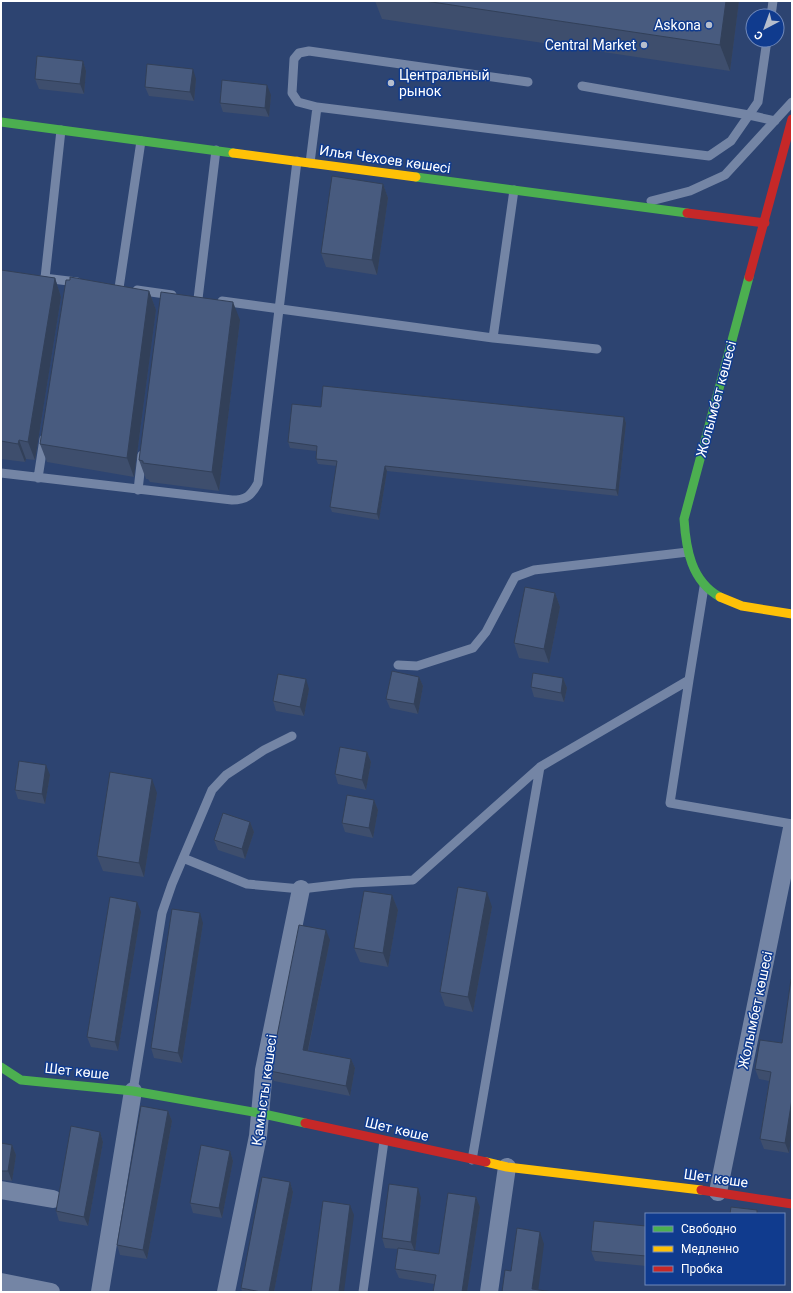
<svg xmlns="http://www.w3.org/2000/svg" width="793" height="1293" viewBox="0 0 793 1293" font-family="Roboto,sans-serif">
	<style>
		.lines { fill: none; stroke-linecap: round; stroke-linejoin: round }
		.lane { stroke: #7485a5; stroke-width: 9 }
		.street { stroke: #7485a5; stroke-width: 18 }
		.fast { stroke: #4caf50; stroke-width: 9 }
		.slow { stroke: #ffc107; stroke-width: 9 }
		.jam { stroke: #c62828; stroke-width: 9 }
		.wall { fill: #3e4e6d }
		.shaded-wall { fill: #324059 }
		.building { fill: #485b7f; stroke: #324059 }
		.poi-dot { fill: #b6becd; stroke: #103b8e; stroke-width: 1.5 }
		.labels { text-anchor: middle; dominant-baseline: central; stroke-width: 3; stroke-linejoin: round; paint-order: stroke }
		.poi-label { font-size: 14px; fill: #fff; stroke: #103b8e; text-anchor: end }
		.street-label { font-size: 14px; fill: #fff; stroke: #103b8e }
	</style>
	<rect width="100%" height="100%" fill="#2d4471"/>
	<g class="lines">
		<path class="lane" d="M771 16 773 1
			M528 82 309 51 299 53 294 59 292 93 298 102 317 107 709 156 731 141 758 102 767 40
			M582 86 749 115 775 121
			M310 163 317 107
			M651 201 690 191 725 175 792 102
			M44 278 77 282
			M45 278 61 130
			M119 288 141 141
			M137 290 172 295
			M198 299 216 150
			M222 301 493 338 597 349
			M493 338 514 190
			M1 473 232 500C246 500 251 496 258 483L297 161
			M38 478 44 439
			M138 490 142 455
			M398 665 417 666 473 648 486 632 515 577 534 570 688 552
			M689 680 670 803 792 824
			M183 858 247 884 301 889 353 883 413 880 540 767 689 680 704 587
			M133 1091 162 913 172 884 212 790 226 775 264 750 292 736
			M472 1160 540 767
			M363 1292 384 1141"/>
		<path class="street" d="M1 1190 53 1199
			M718 1192 792 828
			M1 1282 51 1292
			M100 1292 133 1091
			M226 1292 258 1136 264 1070 301 889
			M489 1292 507 1167"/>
		<path class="fast" d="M1 122 233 153
			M416 177 687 213
			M720 597C691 581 686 549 684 519L749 277
			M1 1067 21 1080 133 1091 259 1113 305 1123"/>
		<path class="slow" d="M233 153 416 177
			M720 597 742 606 792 614
			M486 1162 507 1167 701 1190"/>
		<path class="jam" d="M687 213 765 223
			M749 277 792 119
			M305 1123 486 1162
			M701 1190 792 1204"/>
	</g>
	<path class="wall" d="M375 1H739L730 71 382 19Z
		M83 61 86 71 84 94 39 89 35 79Z
		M196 79 194 101 149 96 145 87Z
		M271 95 269 117 223 112 220 103Z
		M383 184 388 198 377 275 326 267 321 253Z
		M1 270 55 278 61 297 35 460 26 459 25 462 1 459Z
		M149 291 156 310 134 477 47 462 40 444Z
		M240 320 219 491 150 482 148 479H146L139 460Z
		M321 407 624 417 626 423 618 496 387 471 379 520 332 512 330 507 337 466 318 464 316 459V451L290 448 288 442Z
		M555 593 560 607 549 663 519 658 514 643Z
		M419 677 423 686 418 714 390 708 386 699Z
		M563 678 567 688 564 702 534 697 531 687Z
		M309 689 304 716 276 711 273 701Z
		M367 752 371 762 366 790 338 784 335 774Z
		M50 775 45 804 18 799 15 790Z
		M157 793 144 877 103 871 97 856Z
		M374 800 378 810 373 838 345 832 342 823Z
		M250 822 254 832 245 859 218 850 214 840Z
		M392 895 398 910 388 967 360 962 354 948Z
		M492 907 473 1012 445 1006 440 992Z
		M141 912 118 1051 91 1047 87 1037Z
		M203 923 182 1063 154 1058 151 1048Z
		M330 940 308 1051 351 1059 355 1068 350 1096 274 1081 270 1071Z
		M792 979V1132L789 1153 764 1149 760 1139 769 1081 759 1079 755 1069 782 1043Z
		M168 1111 172 1121 147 1259 120 1255 117 1245Z
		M100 1132 103 1142 88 1226 59 1221 56 1211Z
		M1 1143 12 1145 16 1155 12 1181 1 1180Z
		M230 1151 233 1161 222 1218 193 1213 190 1203Z
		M290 1182 293 1192 274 1292H242L241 1288Z
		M476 1197 480 1207 467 1292H433L434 1284 399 1278 395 1269 398 1249 385 1248 382 1238 421 1198 415 1251 439 1254Z
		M646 1226V1266L595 1261 591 1251Z"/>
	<path class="shaded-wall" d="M726 1H739L730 71 720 45Z
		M83 61 86 71 84 94 80 84Z
		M193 69 196 79 194 101 190 92Z
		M267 85 271 95 269 117 265 108Z
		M383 184 388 198 377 275 372 260Z
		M55 278 61 297 35 460 28 442Z
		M149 291 156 310 134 477 127 458Z
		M233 302 240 320 219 491 212 472Z
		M624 417 626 423 618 496 616 490Z
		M19 440 26 459 25 462 18 444Z
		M385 466 387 471 379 520 377 514Z
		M555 593 560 607 549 663 544 649Z
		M419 677 423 686 418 714 414 704Z
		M563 678 567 688 564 702 561 693Z
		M306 679 309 689 304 716 300 707Z
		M367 752 371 762 366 790 362 780Z
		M46 765 50 775 45 804 42 794Z
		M152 779 157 793 144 877 139 863Z
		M374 800 378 810 373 838 369 828Z
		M250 822 254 832 245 859 242 849Z
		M487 892 492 907 473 1012 468 997Z
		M392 895 398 910 388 967 383 953Z
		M137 902 141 912 118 1051 115 1042Z
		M200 913 203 923 182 1063 178 1053Z
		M326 930 330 940 306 1059 303 1050Z
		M351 1059 355 1068 350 1096 346 1086Z
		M792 1099V1132L789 1153 785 1143Z
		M168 1111 172 1121 147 1259 143 1250Z
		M100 1132 103 1142 88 1226 84 1217Z
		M12 1145 16 1155 12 1181 8 1171Z
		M230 1151 233 1161 222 1218 219 1208Z
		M290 1182 293 1192 274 1292H269Z
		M418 1188 421 1198 415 1252 411 1242Z
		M476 1197 480 1207 467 1292H462Z
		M350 1205 354 1215 344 1292H339Z
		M540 1232 544 1244 538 1292 532 1289Z"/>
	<path class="building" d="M425 1H726L720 45Z
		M37 56 83 61 80 84 35 79Z
		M147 64 193 69 190 92 145 87Z
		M222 80 267 85 265 108 220 103Z
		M332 176 383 184 372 260 321 253Z
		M1 270 55 278 28 442 19 440 18 444 1 441Z
		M70 277 149 291 127 458 40 444 66 280H70Z
		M161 292 233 302 212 472 143 463V461L139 460Z
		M323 386 624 417 616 490 385 466 377 514 330 507 337 461 316 459 317 446 288 442 292 404 321 407Z
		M525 587 555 593 544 649 514 643Z
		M392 671 419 677 414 704 386 699Z
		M533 673 563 678 561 693 531 687Z
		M278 674 306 679 300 707 273 701Z
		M340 747 367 752 362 780 335 774Z
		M19 761 46 765 42 794 15 790Z
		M110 772 152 779 139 863 97 856Z
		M347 795 374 800 369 828 342 823Z
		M223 813 250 822 242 849 214 840Z
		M458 887 487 892 468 997 440 992Z
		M364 891 392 895 383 953 354 948Z
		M110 897 137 902 115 1042 87 1037Z
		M172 909 200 913 178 1053 151 1048Z
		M299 925 326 930 303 1050 351 1059 346 1086 270 1071Z
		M791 979H792V1099L785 1143 760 1139 771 1072 755 1069 760 1040 782 1043Z
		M141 1106 168 1111 143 1250 117 1245Z
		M71 1126 100 1132 84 1217 56 1211Z
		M1 1143 12 1145 8 1171H1Z
		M201 1145 230 1151 219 1208 190 1203Z
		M262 1177 290 1182 269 1292H261L241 1288Z
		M389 1184 418 1188 411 1242 382 1238Z
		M448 1193 476 1197 462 1292H433L436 1275 395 1269 398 1248 439 1254Z
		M323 1201 350 1205 339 1292H311Z
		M731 1207 757 1210V1214H730Z
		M594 1221 646 1226V1256L591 1251Z
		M517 1228 540 1232 532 1289 553 1292H502L505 1270 511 1271Z"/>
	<g class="poi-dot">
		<circle cx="709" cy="25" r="4"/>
		<circle cx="644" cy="45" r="4"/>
		<circle cx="391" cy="83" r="4"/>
	</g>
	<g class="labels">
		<g class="poi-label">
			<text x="701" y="25">Askona</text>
			<text x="636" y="45">Central Market</text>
			<text x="399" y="75" text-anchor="start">Центральный<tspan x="399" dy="16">рынок</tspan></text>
		</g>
		<g class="street-label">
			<text transform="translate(385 159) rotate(8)">Илья Чехоев көшесі</text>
			<text transform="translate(716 399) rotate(-75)">Жолымбет көшесі</text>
			<text transform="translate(755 1010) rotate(-78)">Жолымбет көшесі</text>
			<text transform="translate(77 1071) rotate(6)">Шет көше</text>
			<text transform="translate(264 1090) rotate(-82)">Қамысты көшесі</text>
			<text transform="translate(397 1129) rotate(13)">Шет көше</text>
			<text transform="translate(716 1178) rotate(8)">Шет көше</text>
		</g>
	</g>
	<rect width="793" height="1293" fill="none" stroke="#ffffff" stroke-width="4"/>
	<rect x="645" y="1213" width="140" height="72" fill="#103b8e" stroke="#7089bb"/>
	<rect x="653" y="1226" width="20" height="6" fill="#4caf50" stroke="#7089bb"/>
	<text x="681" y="1233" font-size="12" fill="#ffffff">Свободно</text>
	<rect x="653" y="1246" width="20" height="6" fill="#ffc107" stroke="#7089bb"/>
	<text x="681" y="1253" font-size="12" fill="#ffffff">Медленно</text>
	<rect x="653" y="1266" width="20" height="6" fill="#c62828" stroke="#7089bb"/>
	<text x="681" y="1273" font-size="12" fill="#ffffff">Пробка</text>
	<g transform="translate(765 28) rotate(221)"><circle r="19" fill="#103b8e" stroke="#7089bb"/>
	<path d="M0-3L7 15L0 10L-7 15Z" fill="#b6becd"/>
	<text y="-6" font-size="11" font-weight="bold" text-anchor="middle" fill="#ffffff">С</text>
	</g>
</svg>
